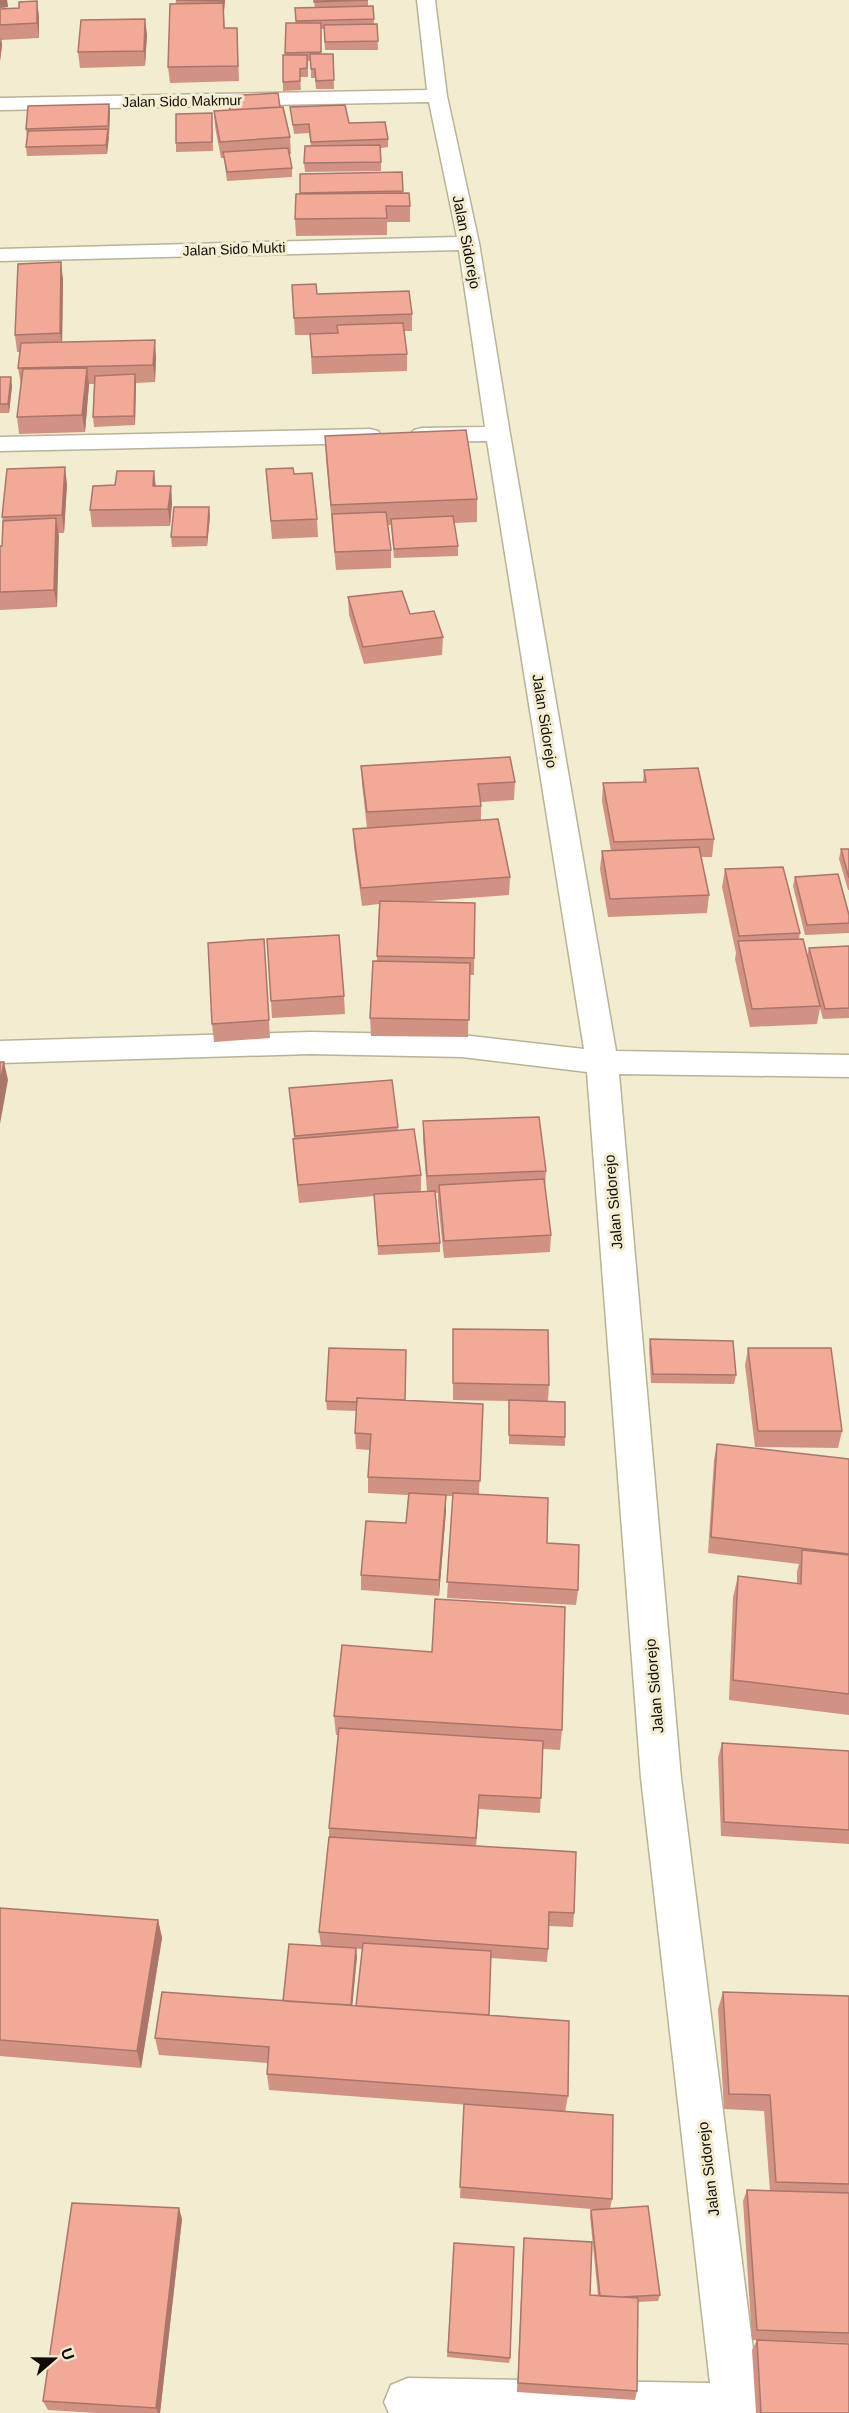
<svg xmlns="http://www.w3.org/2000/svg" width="849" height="2413" viewBox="0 0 849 2413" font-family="Arial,sans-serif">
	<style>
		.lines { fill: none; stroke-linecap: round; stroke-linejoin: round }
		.minor-casing { stroke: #b7b397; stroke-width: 3 }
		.minor { fill: #fff; fill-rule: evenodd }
		.wall { fill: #d19183 }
		.shaded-wall { fill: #aa766a }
		.building { fill: #f3a998; stroke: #aa766a; stroke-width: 1.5 }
		.labels { text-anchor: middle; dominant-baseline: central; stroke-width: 6; stroke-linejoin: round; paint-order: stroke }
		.far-street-label { font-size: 14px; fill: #0e0c04; stroke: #f2edd0 }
		.street-label { font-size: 15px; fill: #0e0c04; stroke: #f2edd0 }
	</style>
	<rect width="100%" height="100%" fill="#f2edd0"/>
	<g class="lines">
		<g class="minor-casing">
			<path id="minor" d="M417 0H435L447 96 479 243 510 434 616 1051 849 1055V1077L619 1074 681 1778 761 2413H389L384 2402 391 2385 408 2378 710 2383 641 1778 587 1072 462 1057 310 1054 0 1063V1041L310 1032 462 1035 584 1049 487 441 422 442 414 440 410 435 414 430 422 428 485 427 459 250 0 261V249L457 237 429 102 0 110V98L427 90Z
				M370 429 378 431 382 436 378 441 370 443 0 451V437Z"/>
		</g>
		<use href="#minor" class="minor"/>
	</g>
	<path class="wall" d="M0 0H7L8 7 0 8V9L19 8 37 1 39 17V38L1 40 2 45 0 61Z
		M176 0H225L224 11V28H237L239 81 170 83 168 67Z
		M314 0H368V6H373L374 24H377L378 50H325L324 29H321V54H333L334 89H316L315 78H311V61H308V77H300L301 90 283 91V82L285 55 286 23H296L295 8H315Z
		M147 34 145 66 80 68 78 52Z
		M227 96 280 107 290 137 291 154H289L292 168V177L227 181 224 158H221L215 127 214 111 229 110Z
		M109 104 110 112 109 135H108L107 154 27 156 26 147 27 137 26 129Z
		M290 107 349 123 388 139V147L381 148V171L305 172 304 163 311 146 309 133 294 134Z
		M212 113 213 151 176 152V143Z
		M402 172 403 193 410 206V222H387V235L296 236 295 219 300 194V174Z
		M63 279 62 342 156 357 155 382 136 383 135 425 94 427 93 417 94 384H89L85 432 19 434 17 417 21 385 18 368 20 352H17L15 335Z
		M292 285 317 294 412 314V331H404L407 354V371L312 374 310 335H295Z
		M0 377 12 386 9 413H0Z
		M325 436 477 499V522L454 523 458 546V556L394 558 391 525H388L391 550V568L336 570 326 459Z
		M266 469 294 474 317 519 318 537 272 539Z
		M67 484 64 533H58L57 607 0 610V546H2L3 522 2 517Z
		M115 485 171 486 172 504 170 526 92 527 90 510Z
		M210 516 207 546 172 547 171 537Z
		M348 597 410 614 443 637 442 655 364 664 349 615Z
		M361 766 515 782 514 800 481 802V820L510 877 509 895 415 902 475 903 474 975H469L468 1037 371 1036 370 1018 377 961 379 904 362 906 354 847 353 829 367 828 362 784Z
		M644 770 714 839 712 857H701L709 895 707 913 608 917 600 869 602 851H611L602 801 603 783 643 782Z
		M841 849H849V890H848L839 859Z
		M725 869 800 933 799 939 807 956 809 948 849 946V1018L823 1019 820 1008 817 1024 750 1027 735 959 736 953 722 887Z
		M795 877 849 915V933L805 935 793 886Z
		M264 939 270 1038 214 1042 212 1024Z
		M267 939 344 996 345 1014 272 1018Z
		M289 1088 398 1127V1130L421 1175V1192L427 1191 423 1139V1121L546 1171 545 1187 551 1235 550 1252 444 1258 438 1202V1193H435L440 1243V1252L378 1255 374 1196 299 1203 294 1156 293 1139H294Z
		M453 1329 549 1385 548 1401 565 1437V1446L509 1444V1401L453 1400Z
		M650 1339 736 1375 734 1384 651 1383 649 1348Z
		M748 1348 842 1431 838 1448 755 1447 745 1365Z
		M405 1400 483 1404 479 1494 547 1543 578 1590 576 1605 447 1598 453 1496H446V1511L439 1596 361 1590V1575L406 1523 408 1495 368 1493V1477L370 1450 356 1449 355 1433 357 1411 327 1410 326 1401Z
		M717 1444 849 1459V1715L729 1700 733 1597 738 1576 797 1584V1571L799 1564 708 1553 714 1460Z
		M334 1716 562 1730 560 1750 543 1749 540 1813 479 1809 476 1846 574 1913 573 1927 549 1926 548 1949 547 1962 491 1958 489 2015 568 2096 565 2112 269 2090 267 2074 268 2063 159 2055 155 2038 283 2001 357 1956 352 2006H356L362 1949 321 1946 319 1932 329 1837V1828L338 1735H336Z
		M722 1743 849 1751V1844L721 1836 718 1758Z
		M0 1908 158 1920 162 1938 141 2068 0 2056Z
		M723 1992 849 1996V2343L752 2340 743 2201 747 2190 770 2191 764 2111 724 2109 718 2009Z
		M464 2104 612 2199 610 2209 660 2295 658 2301 638 2302 637 2391 635 2400 517 2392 523 2249 524 2238 590 2295 598 2296 590 2216 591 2210H603L460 2198Z
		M182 2219 160 2413H97L48 2410 43 2401Z
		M454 2243 510 2358 509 2363 447 2357Z
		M757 2340 849 2413H756L752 2350Z"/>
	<path class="shaded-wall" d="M0 0H7L8 7 0 8V19Z
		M222 0H225L224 11 225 43Z
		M37 1 39 17V38L37 23Z
		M145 19 147 34 145 66 144 51Z
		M1 37 2 45 0 61V43Z
		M109 104 110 112 109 135 108 126Z
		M108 129 109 138 107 154 106 145Z
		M61 262 63 279 62 350 60 333Z
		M155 340 156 357 155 382 153 365Z
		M87 368 89 385 85 432 82 415Z
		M135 374 136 384 135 425 134 416Z
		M11 377 12 386 9 413 8 404Z
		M65 467 67 484 64 533 62 515Z
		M154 471 156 488 153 486Z
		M171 486 172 504 170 526 168 509Z
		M209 507 210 516 207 546V537Z
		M56 518 59 536 57 607 54 590Z
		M4 1062 8 1080 0 1124V1084Z
		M446 1495V1511L439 1596V1580Z
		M158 1920 162 1938 141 2068 137 2051Z
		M356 1948 357 1956 351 2020V2013Z
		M179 2208 182 2219 160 2413H158L156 2408Z"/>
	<path class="building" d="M176 0H222V1Z
		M314 0H368L314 2Z
		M37 1V23L0 25V9L19 8V2Z
		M223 3 224 28H237L238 66 168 67 170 4Z
		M373 6 374 19 296 21 295 8Z
		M145 19 144 51 78 52 81 20Z
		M286 23H321V52L285 53Z
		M377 24 378 41 325 42 324 25Z
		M310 54H333L334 80 316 81 315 69H311Z
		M283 55H307V68L300 69V81L283 82Z
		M278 93 280 107 230 110 227 96Z
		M109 104 108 126 26 129 28 106Z
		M345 105 349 123 385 122 388 139 311 142 309 124 293 125 290 107Z
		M283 107 290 137 220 142 214 111Z
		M212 113V142L176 143V114Z
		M108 129 106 145 26 147 28 131Z
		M380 145 381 162 304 163 305 146Z
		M288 148 292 168 227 172 223 152Z
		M402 172 403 191 300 193V174Z
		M409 193 410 206H386L387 218 295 219 296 194Z
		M61 262 60 333 15 335 18 264Z
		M316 284 317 294 409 291 412 314 294 318 292 285Z
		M403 323 407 354 312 357 310 334 338 333 337 325Z
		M155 340 153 365 18 368 21 343Z
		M87 368 82 415 17 417 23 369Z
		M135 374 134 416 93 417 95 376Z
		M0 377H11L8 404H0Z
		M466 430 477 499 331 505 325 436Z
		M65 467 62 515 2 517 7 469Z
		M293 468 294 474 312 473 317 519 271 521 266 469Z
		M117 471H154L153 486H171L168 509 90 510 93 486 115 485Z
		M174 507H209L207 537H171Z
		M386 512 391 550 335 552 332 514Z
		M453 516 458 546 394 549 391 519Z
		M56 518 54 590 0 592V546H2L3 521Z
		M402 591 410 614 434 611 443 637 363 647 348 597Z
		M510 757 515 782 478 784 481 806 367 812 361 766Z
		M698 768 714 839 614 842 603 783 646 782 644 770Z
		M498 819 510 877 361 888 353 829Z
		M699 847 709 895 610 899 602 851Z
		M841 849H849V878Z
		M783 867 800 933 739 936 725 869Z
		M838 874 849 915V923L807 925 795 877Z
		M380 901 475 903 474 958 377 956Z
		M339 935 344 996 271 1001 267 939Z
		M264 939 269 1020 212 1024 208 943Z
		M803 939 820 1006 752 1009 738 941Z
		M849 946V1008L825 1009 809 948Z
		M373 961 470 963 469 1020 370 1018Z
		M0 1062H4L0 1084Z
		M392 1080 398 1127 295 1136 289 1088Z
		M539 1117 546 1171 427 1176 423 1121Z
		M414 1129 421 1175 298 1185 293 1139Z
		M544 1179 551 1235 444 1241 439 1185Z
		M435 1191 440 1243 378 1246 374 1194Z
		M453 1329 548 1330 549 1385 453 1383Z
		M650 1339 733 1341 736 1375 653 1374Z
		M329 1348 406 1350 405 1400 357 1398V1402L326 1401Z
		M748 1348H831L842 1431H758Z
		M357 1398 483 1404 480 1481 368 1477 371 1434 355 1433Z
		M509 1400 565 1402V1437L509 1435Z
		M717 1444 849 1459V1554L711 1537Z
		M409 1493 446 1495 439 1580 361 1575 366 1521 406 1523Z
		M453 1493 548 1498 547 1543 579 1545 578 1590 447 1582Z
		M802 1550 849 1555V1694L733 1680 738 1576 801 1584Z
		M435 1599 565 1607 562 1730 334 1716 342 1645 432 1652Z
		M339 1728 543 1741 541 1798 479 1795 476 1838 329 1828Z
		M722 1743 849 1751V1830L724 1822Z
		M329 1837 576 1852 574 1913 549 1912 548 1949 319 1932Z
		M0 1908 158 1920 137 2051 0 2040Z
		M363 1943 491 1951 489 2015 356 2006Z
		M289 1944 356 1948 351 2005 283 2001Z
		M162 1992 569 2021 568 2096 267 2074 269 2047 155 2038Z
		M723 1992 849 1996V2184L776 2182 770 2095 729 2094Z
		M464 2104 613 2115 612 2199 460 2187Z
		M747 2190 849 2193V2333L757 2330Z
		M72 2203 179 2208 156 2408 43 2401Z
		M648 2206 660 2295 622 2297 600 2296 591 2210Z
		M524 2238 592 2242 590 2295 638 2298 637 2391 518 2383Z
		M454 2243 514 2247 510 2358 448 2352Z
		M757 2340 849 2344V2413H761Z"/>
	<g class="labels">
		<g class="far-street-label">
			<text transform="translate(182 101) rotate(-1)">Jalan Sido Makmur</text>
			<text transform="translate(234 249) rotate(-2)">Jalan Sido Mukti</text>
		</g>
		<g class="street-label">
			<text transform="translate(467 242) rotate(79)">Jalan Sidorejo</text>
			<text transform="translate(545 721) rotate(81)">Jalan Sidorejo</text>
			<text transform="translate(613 1202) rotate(-95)">Jalan Sidorejo</text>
			<text transform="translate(654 1686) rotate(-95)">Jalan Sidorejo</text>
			<text transform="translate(708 2169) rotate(-97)">Jalan Sidorejo</text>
		</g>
	</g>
	<g transform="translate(54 2359) rotate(70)" stroke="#f2edd0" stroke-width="4.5" paint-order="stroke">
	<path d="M0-4.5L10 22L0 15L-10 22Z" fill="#0e0c04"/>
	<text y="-9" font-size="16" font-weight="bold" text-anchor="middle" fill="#0e0c04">U</text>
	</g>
</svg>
